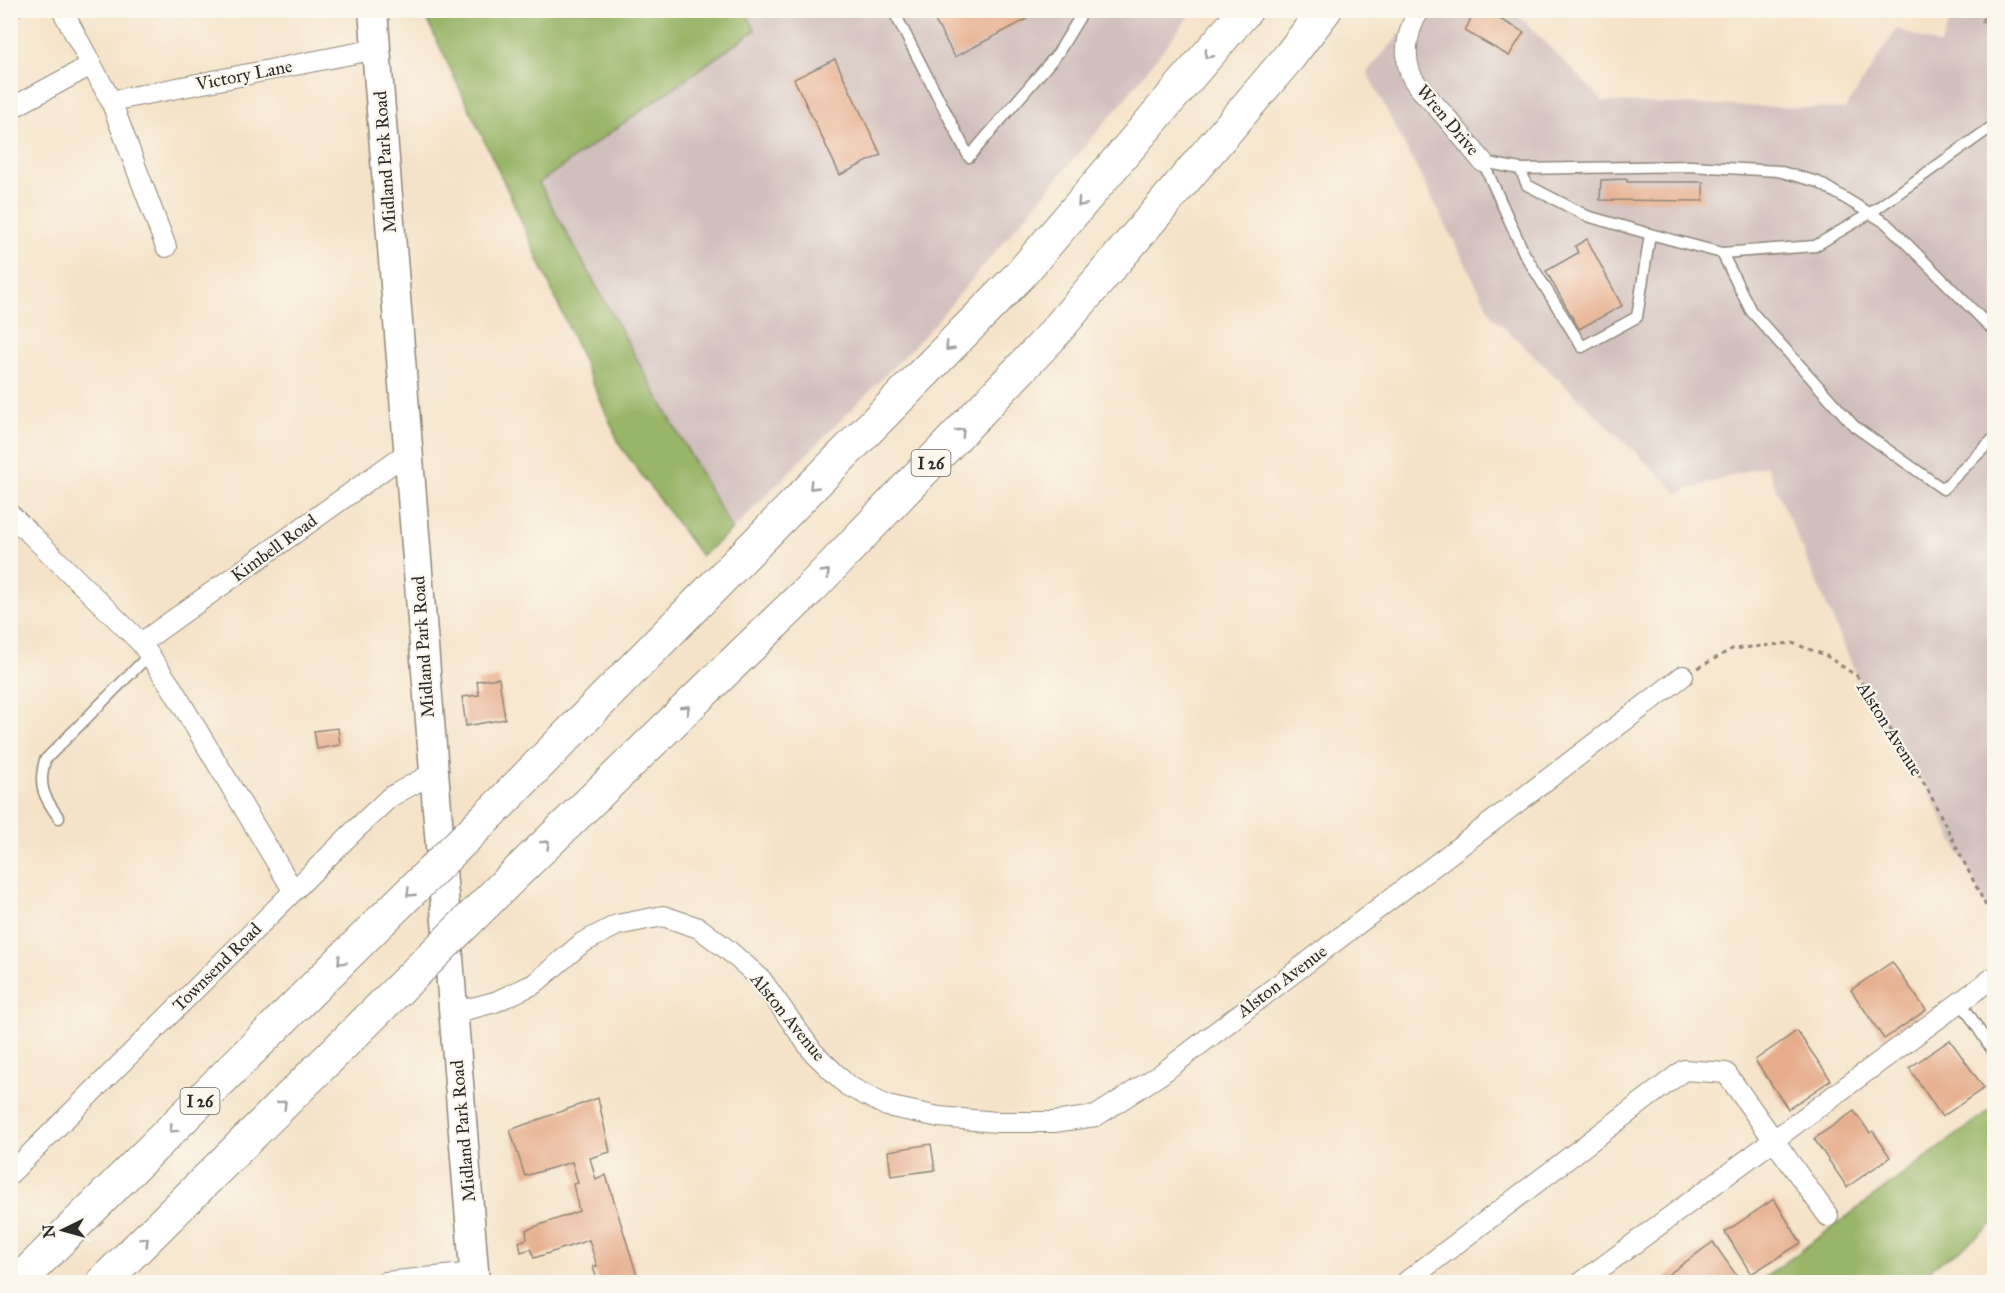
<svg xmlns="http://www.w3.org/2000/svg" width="2005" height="1293" viewBox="0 0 2005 1293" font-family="'IM FELL Great Primer',serif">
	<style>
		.industrial { fill: #d1bfbd }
		.forest { fill: #98b567; stroke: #627049; stroke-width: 1.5 }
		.building { fill: #e6ac8b }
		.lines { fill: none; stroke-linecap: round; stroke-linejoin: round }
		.lane-casing { stroke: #90877a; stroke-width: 13 }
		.street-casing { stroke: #90877a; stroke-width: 22 }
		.secondary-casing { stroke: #90877a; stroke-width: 31 }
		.highway-casing { stroke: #90877a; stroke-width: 35 }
		.path { stroke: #90877a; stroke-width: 3; stroke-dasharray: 4.5 4.5; stroke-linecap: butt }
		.lane { stroke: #fff; stroke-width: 10 }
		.street { stroke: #fff; stroke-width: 20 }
		.secondary { stroke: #fff; stroke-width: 28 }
		.highway { stroke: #fff; stroke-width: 33 }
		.highway-bridge-casing { stroke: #90877a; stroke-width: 35; stroke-linecap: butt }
		.highway-bridge { stroke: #fff; stroke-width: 33 }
		.oneway { stroke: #a0a0a0 }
		.labels { text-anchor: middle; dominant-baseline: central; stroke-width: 4.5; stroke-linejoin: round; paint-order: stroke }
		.shield { fill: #fbf7ec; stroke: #696865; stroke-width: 1.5 }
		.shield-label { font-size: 16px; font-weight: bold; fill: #2b2b2b }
		.street-label { font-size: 18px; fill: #2b2b2b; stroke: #fbf7ec }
	</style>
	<rect width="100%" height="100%" fill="#fbf7ec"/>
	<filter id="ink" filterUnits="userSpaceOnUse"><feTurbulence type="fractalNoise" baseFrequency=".0167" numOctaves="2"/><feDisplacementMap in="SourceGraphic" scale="12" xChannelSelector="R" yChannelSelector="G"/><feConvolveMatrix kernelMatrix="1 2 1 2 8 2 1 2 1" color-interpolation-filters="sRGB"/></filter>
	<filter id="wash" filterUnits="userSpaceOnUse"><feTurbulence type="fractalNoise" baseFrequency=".008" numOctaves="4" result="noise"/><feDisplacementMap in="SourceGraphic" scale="24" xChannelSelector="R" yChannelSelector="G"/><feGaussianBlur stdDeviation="1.35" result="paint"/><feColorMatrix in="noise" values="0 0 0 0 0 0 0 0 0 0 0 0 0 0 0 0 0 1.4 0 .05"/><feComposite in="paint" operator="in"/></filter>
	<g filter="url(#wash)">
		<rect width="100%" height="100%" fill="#f5e3c9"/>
		<path class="industrial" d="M745 11H1193L1124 100 923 337 732 530 539 183 755 30Z
			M1420 11H1514L1604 102 1845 109 1897 29 1940 45 1954 11H1994V922L1927 788 1857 676 1766 465 1678 493 1493 317 1367 72Z"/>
		<path class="forest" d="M423 11H745L755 30 539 183 732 530 701 556 621 447 510 195Z
			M1994 1107V1223L1959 1251 1932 1267 1927 1282H1759Z"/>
		<g id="blocks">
			<path class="building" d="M929 10H1022L1027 19 955 57Z
				M1475 10H1483L1524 32 1509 56 1465 31Z
				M1987 10H1994V26L1982 21Z
				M835 59 881 155 840 175 794 79Z
				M1627 179V182H1703V201L1600 200 1601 180Z
				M1587 239 1622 306 1579 329 1546 271 1578 253 1575 246Z
				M499 678 505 719 466 726 462 697 479 695 477 681Z
				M338 728 340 745 317 749 314 731Z
				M1892 962 1926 1010 1884 1039 1851 990Z
				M1797 1031 1831 1080 1788 1109 1755 1060Z
				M1950 1040 1984 1088 1942 1117 1909 1068Z
				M598 1098 610 1152 590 1158 596 1180 606 1175 639 1282H598L593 1267 597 1266 589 1240 534 1258 531 1249 521 1252 519 1242 527 1239 526 1230 579 1211 573 1184 578 1183 572 1162 525 1176 510 1130Z
				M1854 1111 1870 1133 1873 1131 1890 1157 1847 1187 1814 1139Z
				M931 1144 935 1170 891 1176 888 1151Z
				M1774 1199 1801 1243 1751 1274 1725 1232Z
				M1713 1242 1741 1282H1669L1665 1277Z"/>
		</g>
	</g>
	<g filter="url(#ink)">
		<use href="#blocks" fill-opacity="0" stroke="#90877a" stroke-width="1.5"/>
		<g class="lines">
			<g class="lane-casing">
				<path id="lane" d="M893 10 969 157 1058 53 1084 10
					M10 13 16 10
					M1483 162 1520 169 1691 166 1778 171 1818 182 1886 223 1994 331
					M1483 162 1524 253 1582 347 1637 317 1650 234
					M1520 169 1527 185 1587 216 1650 234 1722 253 1815 246 1869 214 1990 128
					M1722 253 1751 311 1854 426 1943 489 1994 438
					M59 818C43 796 38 786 45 760L149 655
					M1961 1002 1994 1053"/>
			</g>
			<g class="street-casing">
				<path id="street" d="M62 10 111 101 166 247
					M1420 10C1408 27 1403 52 1410 72 1414 85 1427 95 1435 105 1452 123 1467 143 1483 162
					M111 101 377 49
					M10 109 91 65
					M10 514 141 643 172 688 293 890
					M141 643 408 452
					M453 1013 495 1002 534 984 582 943 617 925 663 916 699 928 728 950 761 979 813 1052 848 1086 887 1106 939 1117 997 1122H1054L1096 1116 1161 1074 1683 676
					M10 1174 353 832 390 797 433 773
					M386 1282 474 1273
					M1406 1282 1684 1070 1726 1073 1828 1216
					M1582 1282 1994 977"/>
			</g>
			<g class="secondary-casing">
				<path id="secondary" d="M373 10 475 1282"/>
			</g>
			<g class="highway-casing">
				<path id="highway" d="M497 807 1020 275 1246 10
					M504 885 813 586 1049 339 1289 57 1325 10
					M18 1282 382 920
					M103 1282 397 991"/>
			</g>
			<path class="path" d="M1698 668 1732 649 1792 643 1825 655 1857 676 1927 788 1994 922"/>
			<use href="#lane" class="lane"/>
			<use href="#street" class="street"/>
			<use href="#secondary" class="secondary"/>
			<use href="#highway" class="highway"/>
			<g class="highway-bridge-casing">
				<path id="highway-bridge" d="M382 920 497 807
					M397 991 504 885"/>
			</g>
			<use href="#highway-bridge" class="highway-bridge"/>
		</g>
		<defs><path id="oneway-chevron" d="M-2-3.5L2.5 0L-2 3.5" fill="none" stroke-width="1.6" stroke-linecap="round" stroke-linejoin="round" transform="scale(1.5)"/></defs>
		<g class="oneway">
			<use href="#oneway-chevron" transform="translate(1208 55) rotate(131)"/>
			<use href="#oneway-chevron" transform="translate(1081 203) rotate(131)"/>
			<use href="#oneway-chevron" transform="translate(949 347) rotate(134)"/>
			<use href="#oneway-chevron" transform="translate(961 432) rotate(-46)"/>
			<use href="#oneway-chevron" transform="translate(813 486) rotate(134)"/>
			<use href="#oneway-chevron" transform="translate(826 573) rotate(-46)"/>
			<use href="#oneway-chevron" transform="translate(686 709) rotate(-44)"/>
			<use href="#oneway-chevron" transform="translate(546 844) rotate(-44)"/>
			<use href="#oneway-chevron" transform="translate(410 893) rotate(136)"/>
			<use href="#oneway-chevron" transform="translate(341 961) rotate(135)"/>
			<use href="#oneway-chevron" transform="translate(283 1104) rotate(-45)"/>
			<use href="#oneway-chevron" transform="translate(173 1129) rotate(135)"/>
			<use href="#oneway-chevron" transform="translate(145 1241) rotate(-45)"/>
		</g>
	</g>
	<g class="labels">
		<g class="shield">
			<rect x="911.5" y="450" width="39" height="26" rx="4.5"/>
			<rect x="180.5" y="1088" width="39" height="26" rx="4.5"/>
		</g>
		<g class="shield-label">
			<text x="931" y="463">I 26</text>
			<text x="200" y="1101">I 26</text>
		</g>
		<g class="street-label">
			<text transform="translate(244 75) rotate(-11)">Victory Lane</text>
			<text transform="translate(1448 120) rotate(50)">Wren Drive</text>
			<text transform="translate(385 162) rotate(-94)">Midland Park Road</text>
			<text transform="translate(274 548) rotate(-36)">Kimbell Road</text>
			<text transform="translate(423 647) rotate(-94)">Midland Park Road</text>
			<text transform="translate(1890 729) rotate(58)">Alston Avenue</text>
			<text transform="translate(217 967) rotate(-45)">Townsend Road</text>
			<text transform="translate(1282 981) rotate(-37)">Alston Avenue</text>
			<text transform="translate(788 1017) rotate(51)">Alston Avenue</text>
			<text transform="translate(463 1131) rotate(-95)">Midland Park Road</text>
		</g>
	</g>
	<rect width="2005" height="1293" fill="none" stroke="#fbf7ec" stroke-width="36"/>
	<g transform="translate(63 1230) rotate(265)" stroke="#fbf7ec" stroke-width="4.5" paint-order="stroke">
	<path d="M0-4.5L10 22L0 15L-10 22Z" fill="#2b2b2b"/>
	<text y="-9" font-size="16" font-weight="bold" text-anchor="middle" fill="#2b2b2b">N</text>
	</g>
</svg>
